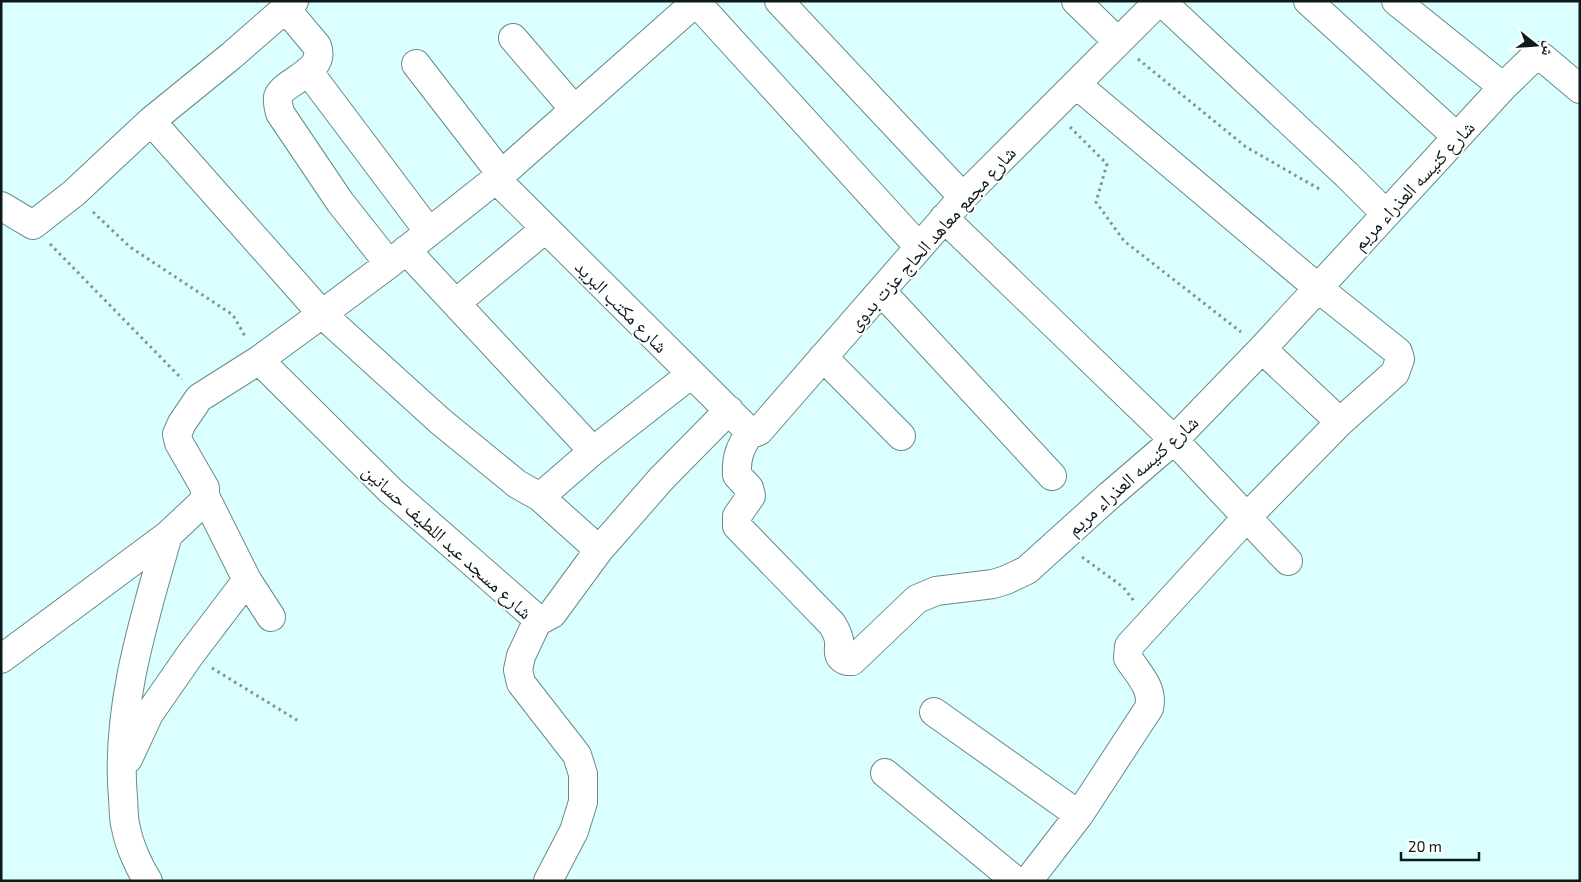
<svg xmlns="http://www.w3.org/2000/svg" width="1581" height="882" viewBox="0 0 1581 882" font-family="'Exo 2','Noto Naskh Arabic',sans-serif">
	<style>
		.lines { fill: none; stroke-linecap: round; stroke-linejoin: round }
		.minor-casing { stroke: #698a8a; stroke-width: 30 }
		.path { stroke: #7b9594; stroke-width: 3; stroke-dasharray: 2.5 4; stroke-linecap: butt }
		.minor { stroke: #fff; stroke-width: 28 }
		.labels { text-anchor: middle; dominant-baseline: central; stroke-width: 4; stroke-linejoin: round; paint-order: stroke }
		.street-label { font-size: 19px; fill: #0c1a19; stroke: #fff }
	</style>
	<rect width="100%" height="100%" fill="#dbfffe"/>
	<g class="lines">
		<g class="minor-casing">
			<path id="minor" d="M779 1 963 197
				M1076 1 1118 42
				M1161 1 1347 175 1386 214
				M1308 1 1457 137
				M1396 1 1503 87
				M696 2 919 247
				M286 9 317 46C327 72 283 81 278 97 277 102 279 108 280 113L340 202 389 264
				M513 38 574 109
				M416 64 501 174
				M308 71 429 232
				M1076 84 1318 288 1398 352 1400 359 1395 373 1340 422
				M151 121 322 314 440 421 517 484 540 497 599 550
				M496 179 750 432
				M1 206 33 225 74 193 151 121 231 56 294 1
				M944 218 1174 440 1288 561
				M406 250 593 451
				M881 291 1052 476
				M456 303 545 229
				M823 357 901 436
				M259 360 391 491 535 617 537 622 521 656 518 670 521 683 577 755 583 774V802L574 831 548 881
				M750 432C740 448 736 457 737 475L749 488 751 496 737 516V526L832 624C835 629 838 634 839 640 840 650 835 657 847 661H852L917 599 936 591 993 584 1006 580 1027 570 1110 495 1174 440 1262 349 1503 87 1533 58 1539 56 1542 57 1580 89
				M750 432 754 433 759 431 963 197 1159 1
				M205 496 247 580 271 617
				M540 497 593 451 690 375
				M537 622 552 614 599 550 662 478 729 410
				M1 659 168 535 202 503 205 496V488L179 443 177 434 182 423 199 398 259 360 322 314 389 264 496 179 697 1
				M934 712 1079 815
				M128 759 149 714 190 655 247 580
				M885 773 1016 881
				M148 881C139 867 129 845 126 828 123 819 124 808 123 798 115 710 144 619 168 535
				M1028 881 1079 815 1149 708C1154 688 1138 674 1128 658L1129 646 1247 517 1340 422 1262 349"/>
		</g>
		<path class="path" d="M1138 59 1246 147 1321 190
			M1070 127 1107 164 1096 202 1124 241 1241 332
			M93 212 130 247 233 315 246 338
			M50 244 182 379
			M1082 557 1123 587 1134 601
			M212 668 300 722"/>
		<use href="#minor" class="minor"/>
	</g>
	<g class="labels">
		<g class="street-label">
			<text transform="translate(1413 185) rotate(-47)">شارع كنيسه العذراء مريم</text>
			<text transform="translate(931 238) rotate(-48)">شارع مجمع معاهد الحاج عزت بدوى</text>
			<text transform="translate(622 306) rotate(45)">شارع مكتب البريد</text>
			<text transform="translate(1132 475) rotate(-42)">شارع كنيسه العذراء مريم</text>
			<text transform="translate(448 541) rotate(42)">شارع مسجد عبد اللطيف حسانين</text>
		</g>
	</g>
	<rect width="1581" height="882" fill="none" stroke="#0c1a19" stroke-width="5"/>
	<g transform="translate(1536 45) rotate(107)" stroke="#ffffff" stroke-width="4" paint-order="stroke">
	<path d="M0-4L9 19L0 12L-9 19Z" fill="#0c1a19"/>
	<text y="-8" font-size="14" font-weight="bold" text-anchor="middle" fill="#0c1a19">ش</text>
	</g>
	<path d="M1401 852v8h78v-8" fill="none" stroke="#0c1a19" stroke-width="2.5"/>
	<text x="1408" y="852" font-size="15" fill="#0c1a19" stroke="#ffffff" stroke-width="4" paint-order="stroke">20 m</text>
</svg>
